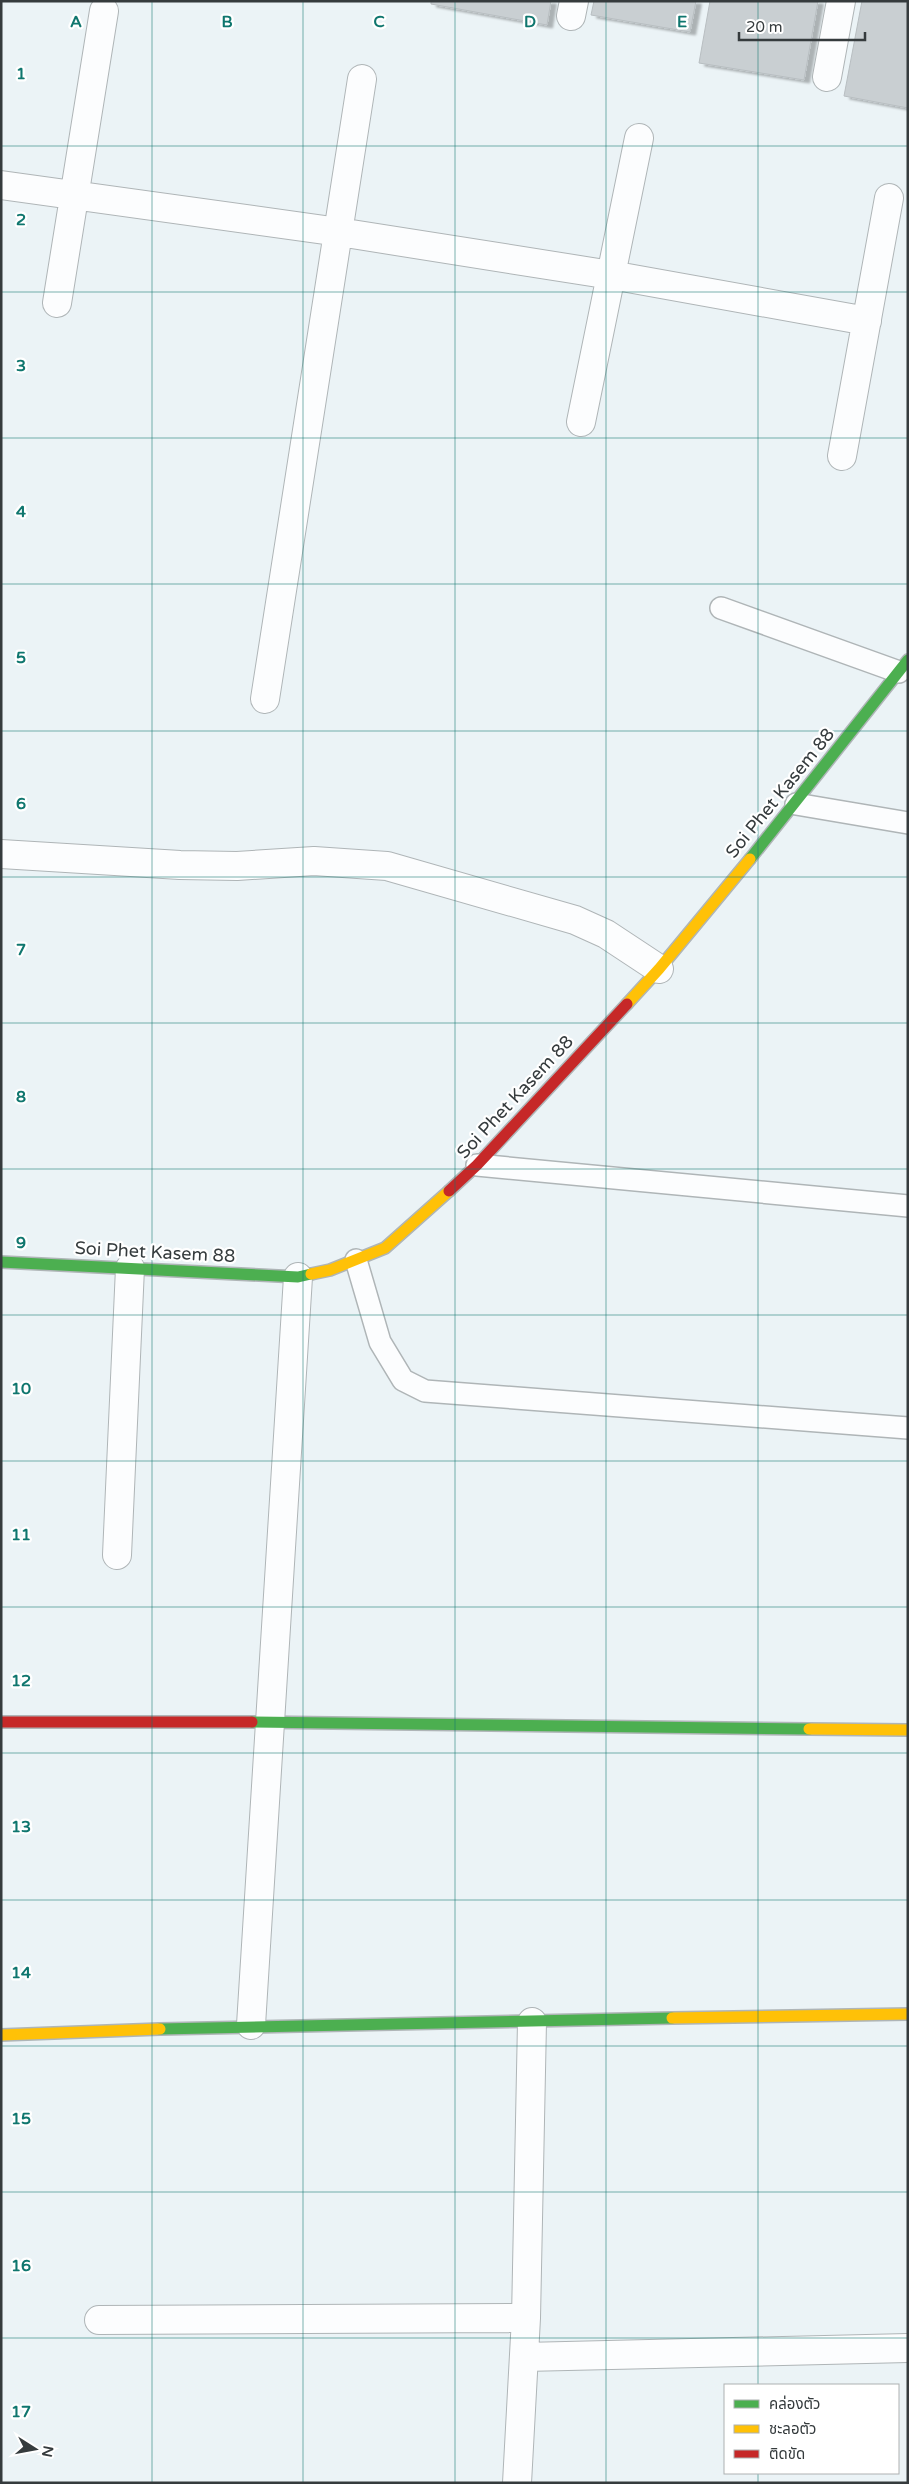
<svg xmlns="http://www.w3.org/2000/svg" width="909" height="2484" viewBox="0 0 909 2484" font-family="'Varela Round','Noto Sans Thai',sans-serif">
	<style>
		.building { fill: #c9cfd2; stroke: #b8bec1; filter: url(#shadow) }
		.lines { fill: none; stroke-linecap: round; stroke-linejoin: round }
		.lane-casing { stroke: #afb5b7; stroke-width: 24 }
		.street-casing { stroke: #afb5b7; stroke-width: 30 }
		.fast-casing { stroke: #afb5b7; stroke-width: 14 }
		.slow-casing { stroke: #afb5b7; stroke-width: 14 }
		.jam-casing { stroke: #afb5b7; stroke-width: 14 }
		.lane { stroke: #fcfdfe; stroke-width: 21 }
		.street { stroke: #fcfdfe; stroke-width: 28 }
		.fast { stroke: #4caf50; stroke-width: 11 }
		.slow { stroke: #ffc107; stroke-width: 11 }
		.jam { stroke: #c62828; stroke-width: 11 }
		.grid { fill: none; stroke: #0f766e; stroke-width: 1; stroke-opacity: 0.55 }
		.labels { text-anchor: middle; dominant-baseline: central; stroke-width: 4.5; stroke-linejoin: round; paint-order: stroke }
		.street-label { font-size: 18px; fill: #353b3d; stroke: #fff }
		.grid-label { font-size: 16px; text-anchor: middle; font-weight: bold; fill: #0f766e; stroke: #fff; stroke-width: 4.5; stroke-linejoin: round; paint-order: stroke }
	</style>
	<defs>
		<filter id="shadow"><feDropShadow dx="5.5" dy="3" stdDeviation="1" flood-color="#0004"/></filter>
	</defs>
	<rect width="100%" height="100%" fill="#ebf3f6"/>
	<path class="building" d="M431 1H551L547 25 431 4Z
		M594 1H696L690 32 591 15Z
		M710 1H818L804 80 699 63Z
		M862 1H908V108L844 96Z"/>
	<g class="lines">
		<g class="lane-casing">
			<path id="lane" d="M721 608 899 672
				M796 804 908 823
				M477 1165 908 1206
				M356 1260 380 1342 403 1380 425 1391 908 1428"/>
		</g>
		<g class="street-casing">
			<path id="street" d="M571 16 574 1
				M827 77 841 1
				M1 185 339 232 611 275 867 321
				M57 303 104 11
				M581 422 639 138
				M842 456 889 198
				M265 699 362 79
				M1 854 180 865 237 866 314 861 387 866 575 920 606 934 659 969
				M117 1555 130 1268
				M251 2025 298 1277
				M99 2320 526 2318
				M524 2357 908 2348
				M517 2483 526 2318 532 2022"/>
		</g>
		<g class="fast-casing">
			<path id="fast" d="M750 859 908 660
				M1 1262 298 1277 311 1274
				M252 1722 809 1729
				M160 2029 672 2018"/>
		</g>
		<g class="slow-casing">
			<path id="slow" d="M627 1004 659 969 750 859
				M311 1274 330 1270 385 1248 449 1191
				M809 1729 908 1730
				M672 2018 908 2014
				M1 2035 160 2029"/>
		</g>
		<g class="jam-casing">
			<path id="jam" d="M449 1191 477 1165 627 1004
				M1 1722H252"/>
		</g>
		<use href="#lane" class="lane"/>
		<use href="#street" class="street"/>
		<use href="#fast" class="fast"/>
		<use href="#slow" class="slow"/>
		<use href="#jam" class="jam"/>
	</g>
	<path class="grid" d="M152 1V2483M303 1V2483M455 1V2483M606 1V2483M758 1V2385M1 146H908M1 292H908M1 438H908M1 584H908M1 731H908M1 877H908M1 1023H908M1 1169H908M1 1315H908M1 1461H908M1 1607H908M1 1753H908M1 1900H908M1 2046H908M1 2192H908M1 2338H908M758 2473V2483"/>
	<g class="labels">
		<g class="street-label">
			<text transform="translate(780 793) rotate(-51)">Soi Phet Kasem 88</text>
			<text transform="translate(515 1097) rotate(-47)">Soi Phet Kasem 88</text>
			<text transform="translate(155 1252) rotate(3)">Soi Phet Kasem 88</text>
		</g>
	</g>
	<g class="grid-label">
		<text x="76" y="27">A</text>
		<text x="227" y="27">B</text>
		<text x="379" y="27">C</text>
		<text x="530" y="27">D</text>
		<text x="682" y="27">E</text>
		<text x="21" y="79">1</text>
		<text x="21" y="225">2</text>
		<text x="21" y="371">3</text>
		<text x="21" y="517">4</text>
		<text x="21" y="663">5</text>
		<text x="21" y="809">6</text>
		<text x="21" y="955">7</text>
		<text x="21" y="1102">8</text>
		<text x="21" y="1248">9</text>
		<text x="21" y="1394">10</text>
		<text x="21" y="1540">11</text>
		<text x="21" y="1686">12</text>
		<text x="21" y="1832">13</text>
		<text x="21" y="1978">14</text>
		<text x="21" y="2124">15</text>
		<text x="21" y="2271">16</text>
		<text x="21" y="2417">17</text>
	</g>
	<rect width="909" height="2484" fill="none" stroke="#353b3d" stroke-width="5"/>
	<rect x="724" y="2384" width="175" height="90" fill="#ffffff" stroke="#aeb1b1"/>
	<rect x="734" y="2400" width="25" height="8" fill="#4caf50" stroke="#aeb1b1"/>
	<text x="769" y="2409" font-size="15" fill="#353b3d">คล่องตัว</text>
	<rect x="734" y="2425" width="25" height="8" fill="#ffc107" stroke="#aeb1b1"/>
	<text x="769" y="2434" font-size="15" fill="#353b3d">ชะลอตัว</text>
	<rect x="734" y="2450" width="25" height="8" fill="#c62828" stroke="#aeb1b1"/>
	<text x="769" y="2459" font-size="15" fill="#353b3d">ติดขัด</text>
	<g transform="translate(35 2449) rotate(101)" stroke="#ffffff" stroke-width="4" paint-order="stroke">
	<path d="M0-4L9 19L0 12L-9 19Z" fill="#353b3d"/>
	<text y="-8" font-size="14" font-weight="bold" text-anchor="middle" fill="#353b3d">N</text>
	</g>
	<path d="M739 32v8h126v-8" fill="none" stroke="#353b3d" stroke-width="2.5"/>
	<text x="746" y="32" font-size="15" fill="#353b3d" stroke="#ffffff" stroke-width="4" paint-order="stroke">20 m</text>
</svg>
